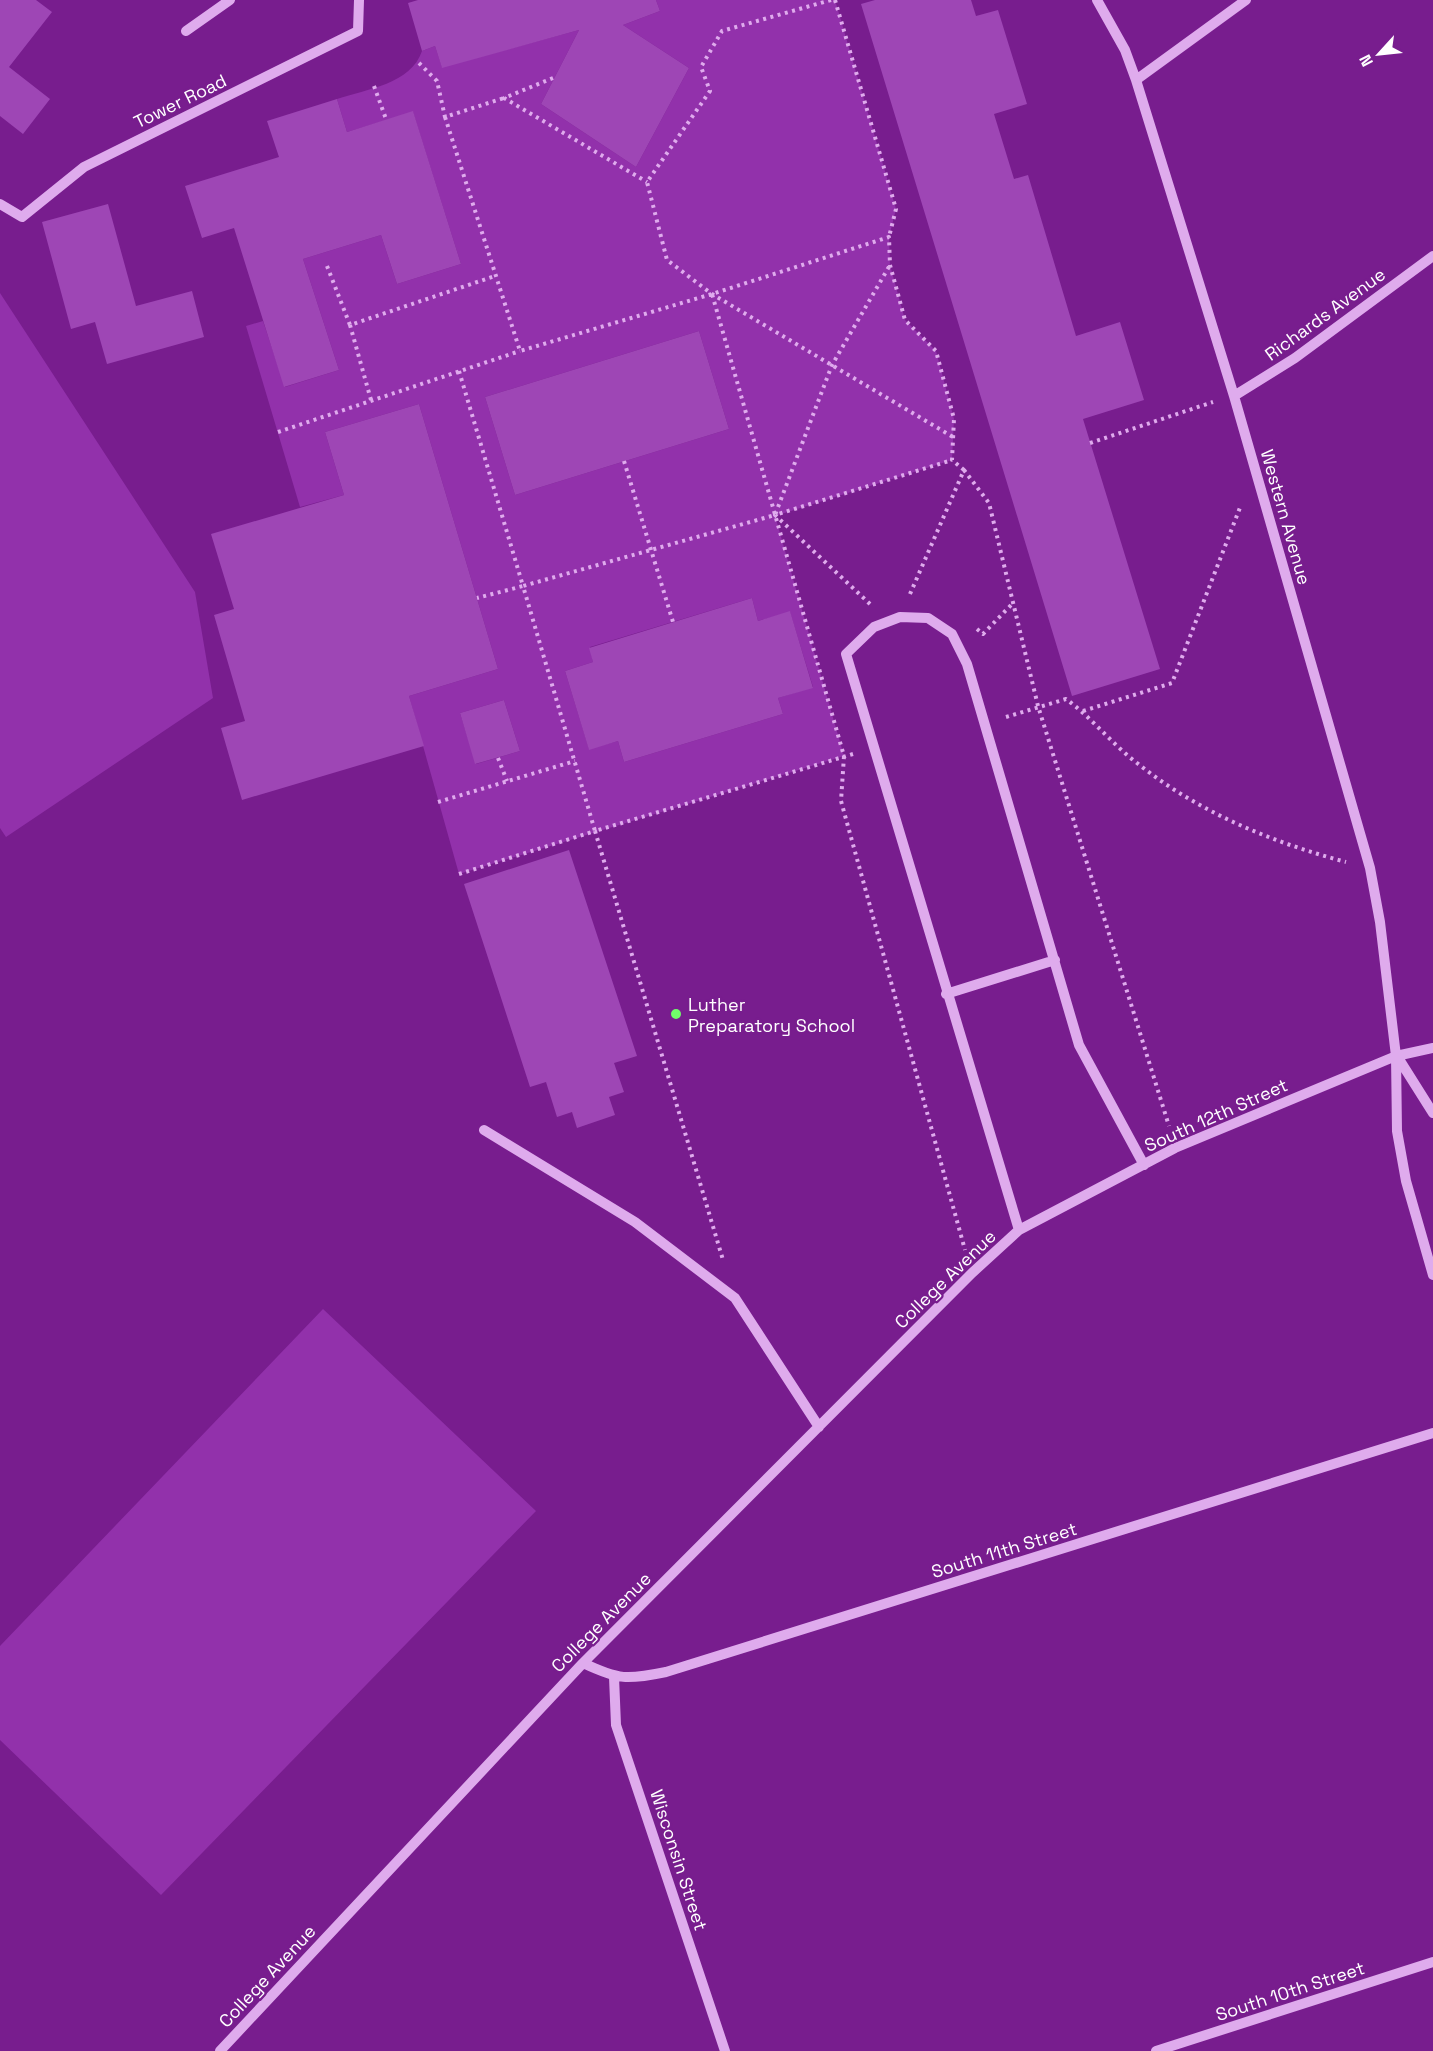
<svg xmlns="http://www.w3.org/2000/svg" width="1433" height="2051" viewBox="0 0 1433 2051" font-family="'Space Grotesk',sans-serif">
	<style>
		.green { fill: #9231ab; fill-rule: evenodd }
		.building { fill: #9e46b5 }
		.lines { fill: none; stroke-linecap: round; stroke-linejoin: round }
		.path { stroke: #dfabed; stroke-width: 4; stroke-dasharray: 3 4.5; stroke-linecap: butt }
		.minor { stroke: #dfabed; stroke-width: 10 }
		.poi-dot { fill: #71fc6a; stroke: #781d8e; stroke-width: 2 }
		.labels { text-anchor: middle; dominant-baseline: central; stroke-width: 4.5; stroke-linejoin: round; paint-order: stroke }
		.street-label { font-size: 18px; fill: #fff; stroke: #781d8e }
		.poi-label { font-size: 18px; fill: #fff; stroke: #781d8e; text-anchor: start }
	</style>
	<rect width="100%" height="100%" fill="#781d8e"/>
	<path class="green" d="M656 0H835L896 209 889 237 890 265 905 320 936 351 954 419 952 460 775 516 844 756 459 874 409 696 498 669 419 404 325 432 344 495 300 507 246 326 263 321 285 387 339 370 303 259 381 235 397 284 461 264 413 112 347 132 337 99C367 89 411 84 422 51L435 46 442 67 579 30 541 104 636 167 689 68 623 25 660 11ZM699 331 729 429 515 495 485 397ZM752 598 758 621 790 612 813 687 778 698 783 714 624 762 618 741 589 749 565 671 593 662 590 647ZM504 700 520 751 476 764 460 713Z
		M0 293 195 592 213 698 6 837 0 828Z
		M323 1309 536 1511 161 1895 0 1740V1646Z"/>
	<path class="building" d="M0 0H36L52 12 9 67 50 99 23 134 0 116Z
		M418 0H656L660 11 623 25 689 68 636 167 541 104 579 30 442 68 435 46 422 51 408 3Z
		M875 0H971L976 16 998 10 1027 104 994 114 1014 179 1028 175 1076 336 1120 322 1144 400 1083 419 1160 669 1072 696 861 4Z
		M337 99 347 132 413 111 461 264 397 284 381 235 303 259 339 370 284 387 234 228 202 238 185 186 279 157 267 121Z
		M108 204 136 306 192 291 204 337 107 364 95 322 71 329 42 222Z
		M699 331 729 429 515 495 485 397Z
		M419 404 498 669 409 696 424 746 242 800 221 728 245 721 214 615 234 609 211 534 344 495 325 432Z
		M752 598 758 621 790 611 813 688 778 698 783 714 624 762 618 741 589 750 565 671 593 662 589 648Z
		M504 700 520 751 475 764 460 713Z
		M569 850 637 1056 614 1063 624 1092 609 1097 615 1115 577 1128 572 1112 557 1117 546 1082 530 1087 464 884Z"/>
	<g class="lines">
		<path class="path" d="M831 0 722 31 701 67 710 91 647 182 667 260 712 294 953 437
			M835 0 896 209 889 237
			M419 63 437 81 445 117 504 98
			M553 78 504 98 647 182
			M374 86 386 119
			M445 117 520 351 712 294
			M327 266 350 325
			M459 371 523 586 477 598
			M371 400 350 325 495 276
			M278 432 520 351
			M1090 443 1213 402
			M624 461 673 622
			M964 470 952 460 954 419 936 351 905 320 890 265 889 237 712 294 844 756 841 801 965 1250
			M910 594 964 470 989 503 1038 706 1169 1126
			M870 604 775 515 952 460
			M977 629 983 634 1013 603
			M1083 711 1172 683 1241 505
			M1006 717 1066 699C1092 718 1112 744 1137 763 1198 812 1271 842 1346 862
			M853 754 595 831 523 586 775 515 832 365 890 265
			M498 758 507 781
			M438 802 575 761
			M459 874 595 831 723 1260"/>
		<path class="minor" d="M1097 0 1125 50 1136 80 1234 396 1370 868 1380 922 1396 1056 1397 1131 1406 1181 1433 1275
			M186 31 230 0
			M1136 80 1246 0
			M0 204 22 217 84 167 358 31 359 0
			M1234 396 1295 358 1433 256
			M946 994 1055 960
			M1397 1056 1433 1113
			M484 1130 635 1222 735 1298 819 1427
			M1019 1230 846 654 874 627 900 617 928 618 952 634 967 664 1079 1045 1144 1165
			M583 1663C619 1680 627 1680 666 1672L1433 1433
			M614 1677 616 1725 725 2051
			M220 2051 583 1663 972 1273 1019 1230 1175 1148 1396 1056 1433 1048
			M1156 2051 1433 1962"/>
	</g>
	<circle class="poi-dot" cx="676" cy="1014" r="6"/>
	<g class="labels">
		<g class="street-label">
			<text transform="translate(180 101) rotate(-26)">Tower Road</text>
			<text transform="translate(1325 314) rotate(-36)">Richards Avenue</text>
			<text transform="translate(1286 517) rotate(74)">Western Avenue</text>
			<text transform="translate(1216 1115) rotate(-24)">South 12th Street</text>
			<text transform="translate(945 1279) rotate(-44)">College Avenue</text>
			<text transform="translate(1004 1550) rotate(-17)">South 11th Street</text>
			<text transform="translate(601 1622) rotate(-45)">College Avenue</text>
			<text transform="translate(679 1860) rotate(72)">Wisconsin Street</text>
			<text transform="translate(267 1976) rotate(-47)">College Avenue</text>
			<text transform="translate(1290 1991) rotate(-18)">South 10th Street</text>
		</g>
		<g class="poi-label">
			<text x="688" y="1004">Luther<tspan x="688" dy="21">Preparatory School</tspan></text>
		</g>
	</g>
	<g transform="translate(1379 54) rotate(243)" stroke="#781d8e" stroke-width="4.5" paint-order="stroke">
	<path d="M0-4.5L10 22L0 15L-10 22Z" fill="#ffffff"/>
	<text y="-9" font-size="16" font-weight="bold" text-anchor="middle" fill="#ffffff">N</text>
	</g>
</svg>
